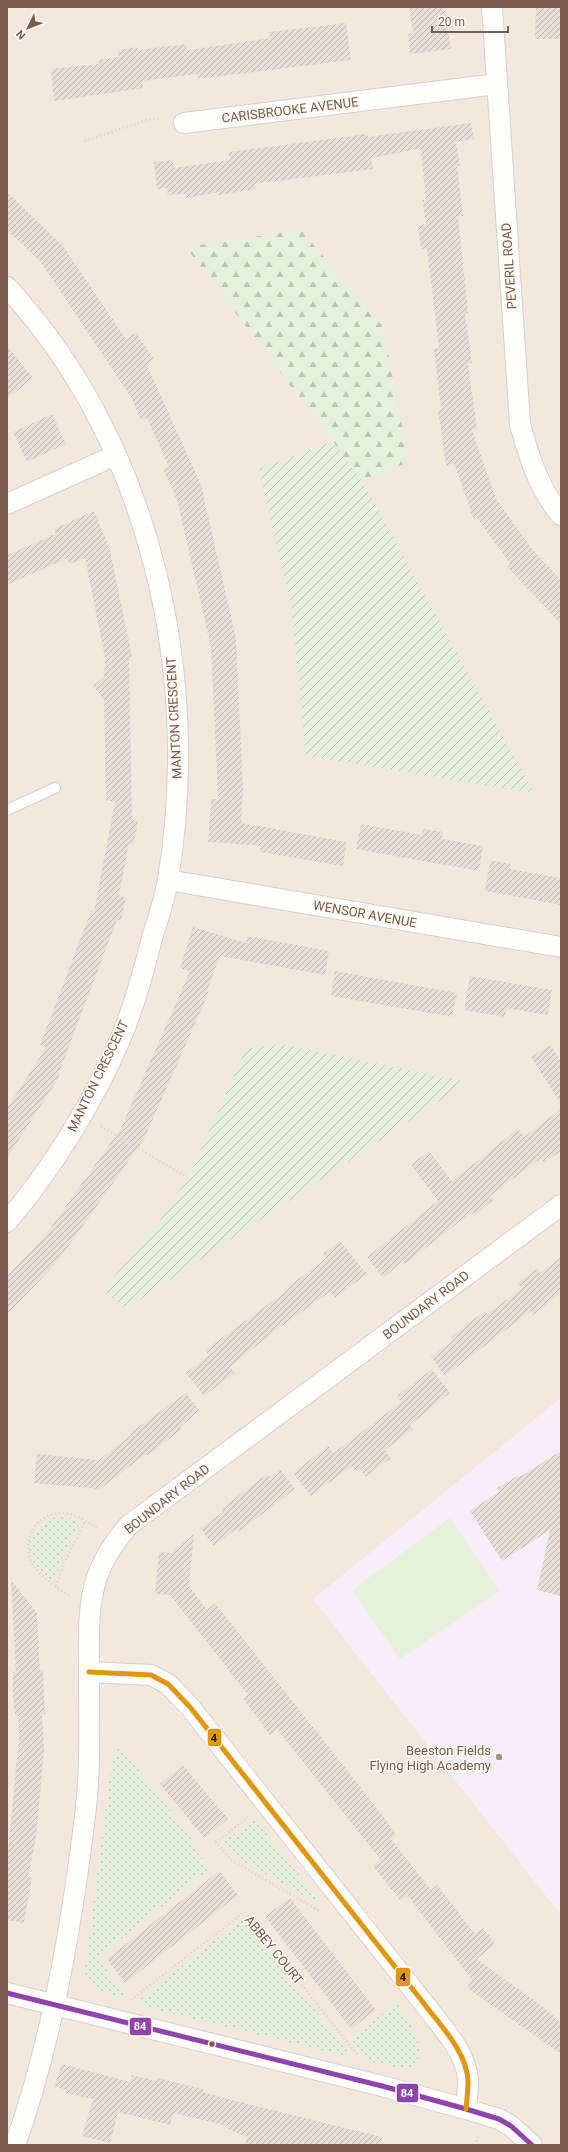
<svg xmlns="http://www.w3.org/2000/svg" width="568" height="2152" viewBox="0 0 568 2152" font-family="Roboto,sans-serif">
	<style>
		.residential { fill: #f2e8de }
		.education { fill: #f6eef6 }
		.grass { fill: url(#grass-dots) }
		.forest { fill: url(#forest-firs) }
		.park { fill: #e7f0db }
		.garden { fill: url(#garden-furrows) }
		.building { fill: url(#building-hatch) }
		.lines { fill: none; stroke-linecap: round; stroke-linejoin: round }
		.service-casing { stroke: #d7d1cb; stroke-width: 12 }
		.minor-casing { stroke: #d7d1cb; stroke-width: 22 }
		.path { stroke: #dcd5d0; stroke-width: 2.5; stroke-dasharray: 1 3; stroke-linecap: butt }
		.service { stroke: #fefefd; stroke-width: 10 }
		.minor { stroke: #fefefd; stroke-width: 20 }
		.bus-1-casing { stroke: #fffaf3; stroke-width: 8 }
		.bus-2-casing { stroke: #fffaf3; stroke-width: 8 }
		.bus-1 { stroke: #8e44ad; stroke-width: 5 }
		.bus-2 { stroke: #de970f; stroke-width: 5 }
		.poi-dot { fill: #a69286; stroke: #fffaf3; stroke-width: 1.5 }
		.bus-dot { fill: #7a5c4d; stroke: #fffaf3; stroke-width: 1.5 }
		.labels { text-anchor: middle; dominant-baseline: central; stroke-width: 3; stroke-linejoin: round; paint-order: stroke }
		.street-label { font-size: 13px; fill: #7a5c4d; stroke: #fffaf3 }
		.poi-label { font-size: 13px; fill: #7a5c4d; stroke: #fffaf3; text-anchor: end }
		.line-badge { stroke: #fffaf3; stroke-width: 1.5 }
		.badge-label { font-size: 11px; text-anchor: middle; font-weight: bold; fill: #fff }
		.pale-badge-label { font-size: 11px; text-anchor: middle; font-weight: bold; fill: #111 }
	</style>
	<defs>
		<pattern id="grass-dots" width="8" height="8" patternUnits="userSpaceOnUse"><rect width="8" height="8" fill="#e7f0db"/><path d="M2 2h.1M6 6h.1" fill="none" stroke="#c0c6b4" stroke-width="1.8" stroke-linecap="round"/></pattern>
		<pattern id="forest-firs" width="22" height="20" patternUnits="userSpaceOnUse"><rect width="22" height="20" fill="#e7f0db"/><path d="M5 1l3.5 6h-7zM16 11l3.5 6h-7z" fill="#c0c6b4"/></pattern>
		<pattern id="garden-furrows" width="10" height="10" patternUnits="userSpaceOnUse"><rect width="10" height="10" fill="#e7f0db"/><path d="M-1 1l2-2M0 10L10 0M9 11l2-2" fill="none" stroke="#c0c6b4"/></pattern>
		<pattern id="building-hatch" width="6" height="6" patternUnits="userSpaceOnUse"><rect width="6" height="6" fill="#e6ded7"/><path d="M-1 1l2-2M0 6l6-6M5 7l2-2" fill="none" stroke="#bfb7b1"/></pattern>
	</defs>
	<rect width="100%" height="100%" fill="#f9f5f0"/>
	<path class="residential" d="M7 7H561V2145H7Z"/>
	<path class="education" d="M561 1398V1915L313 1599Z"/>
	<path class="grass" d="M64 1516 80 1522 62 1558 54 1582C45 1575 35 1568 31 1556 24 1535 45 1517 64 1516Z
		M120 1746 194 1841 191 1845 210 1868 97 1958 127 1996 123 1999C105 1993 92 1991 85 1972L112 1761Z
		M254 1818 318 1899 315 1902 234 1856 224 1842Z
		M243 1918 347 2051 343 2055 145 2007 138 2001Z
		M396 2003C409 2021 432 2050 410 2070L368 2061 351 2039Z"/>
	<path class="forest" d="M301 230 383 327 409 462 362 481 186 247Z"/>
	<path class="park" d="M450 1518 500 1591 400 1659 352 1590Z"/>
	<path class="garden" d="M333 441 362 481 534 793 306 756 292 611 259 469Z
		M280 1044 468 1082 126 1309 103 1290 161 1219 188 1178 246 1049Z"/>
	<path class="building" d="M409 7H445L451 49 410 54 408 34 413 33Z
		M536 7H561V39H535Z
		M346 23 351 60 198 79 197 74 142 81 143 88 54 101 51 69 99 64 98 60 119 57 118 50 138 47V50L186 44 187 50 203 48 270 38 269 32Z
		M471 123 474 139 456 142 460 166H457L463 216H458L468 313 465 314 472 363 468 364 477 429 472 430 496 499 533 550 561 580V624L507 567 510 564 477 518 474 520 454 463 446 466 438 410 441 409 434 349 439 348 427 248 421 249 418 225 426 224 422 200H426L421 150 418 149 371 158 373 169 254 184 255 189 219 195V192L186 198V194L168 195 167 188 157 189 154 162 173 160 174 168 230 160 229 152 367 134 368 137Z
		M7 192 63 246 126 339 136 333 154 359 147 365 201 485 236 638 243 790 241 823 347 842 343 866 260 852 261 846 208 842 211 799H218L211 647 177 500 163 469 169 467 147 418 141 420 132 399 40 261 7 230Z
		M7 346 33 378 7 399Z
		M52 414 66 444 27 462 13 432Z
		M94 511 110 549 132 657H129L132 820 138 821 134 844 129 843 119 896 126 897 121 921 117 920 58 1075 60 1076 7 1158V1108L46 1048 40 1045 91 911 94 912 115 801H106L104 699 93 686 104 677 105 658 85 558 70 564 67 558 7 585V555L56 534 54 529Z
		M361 824 422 835 423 829 443 832 442 839 483 846 479 871 356 849Z
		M490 860 511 864 510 869 561 878V905L485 891Z
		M193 927 246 943 247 936 329 951 325 975 220 956 207 991 209 992 144 1139 58 1261 7 1315V1276L44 1237 121 1128 190 971 180 968Z
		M335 971 457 993 452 1017 331 996Z
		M470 976 552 990 548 1015 506 1008 505 1017 464 1010Z
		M550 1045 561 1061V1104L531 1057Z
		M561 1109V1151L544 1163 541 1158 490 1196 493 1200 475 1215 473 1213 467 1216 405 1264 402 1262 383 1278 367 1257 438 1201 411 1165 429 1151 452 1181 518 1129 524 1137Z
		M340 1241 367 1274 335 1298 330 1292 279 1328 230 1367 235 1373 204 1396 186 1373 209 1355 205 1350 285 1292 284 1290 326 1258 323 1254Z
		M561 1257V1293L533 1315 531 1311 445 1376 431 1357 453 1340 451 1337 467 1324 485 1311 487 1314 522 1288 518 1283 536 1269 540 1273Z
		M432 1369 450 1393 410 1425 413 1429 385 1450 391 1458 366 1477 360 1469 356 1472 352 1466 311 1496 293 1473 328 1446 333 1453 358 1435 401 1402 397 1396Z
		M186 1393 200 1411 180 1427 182 1429 147 1456 146 1454 100 1489 34 1483 37 1454 99 1460 131 1435 130 1433Z
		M561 1451V1596L537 1590 550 1530 502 1561 470 1511 500 1491 497 1488 517 1476 518 1478Z
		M280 1469 295 1489 239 1532 236 1529 214 1546 200 1528 223 1512 221 1509 267 1474 269 1477Z
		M194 1534 189 1586 207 1610 215 1603 383 1816 396 1835 391 1839 431 1890 437 1885 475 1934 483 1928 495 1944 477 1959 543 2007 561 2023V2054L467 1988 472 1980 408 1896 401 1901 373 1866 380 1859 326 1791 277 1729 270 1735 243 1699 248 1695 170 1595 155 1594 159 1552 173 1553V1550Z
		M11 1580 37 1613 40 1671H43L45 1714H42L44 1751 36 1838 28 1877 32 1878 24 1923 7 1920V1863L19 1736 18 1716H15L13 1694V1672H16Z
		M183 1765 228 1819 204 1838 160 1784Z
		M219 1871 238 1895 125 1983 107 1959Z
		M290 1898 376 2010 351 2029 265 1916Z
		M62 2064 130 2082 132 2075 157 2081 158 2078 203 2089V2092L228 2099 382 2137 381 2145H245L247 2137 226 2128 227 2126 173 2113 170 2125 118 2112 110 2143 82 2136 93 2099 65 2093 66 2090 54 2086Z"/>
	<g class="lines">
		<g class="service-casing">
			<path id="service" d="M7 810 55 788"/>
		</g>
		<g class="minor-casing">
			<path id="minor" d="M492 7 520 424C529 457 539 489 561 515
				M184 123 497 84
				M7 287C150 442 202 673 168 879 165 899 158 918 152 938 144 970 135 1004 122 1035 95 1100 52 1169 7 1222
				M7 504 116 455
				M168 880 561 947
				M89 1672 151 1675 168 1684 190 1707 422 2001C438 2023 467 2051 468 2081 468 2090 467 2099 466 2109
				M7 1993 382 2086 466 2109 499 2119 511 2126 532 2145
				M15 2145C52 2042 72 1925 85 1816 91 1769 89 1720 89 1672 89 1640 87 1608 97 1577 104 1557 115 1541 129 1525L561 1205"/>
		</g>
		<path class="path" d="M85 141 153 118 161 120
			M101 1126 188 1178
			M56 1586 64 1563 85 1521
			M69 1595C56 1587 40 1577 32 1563 20 1540 37 1512 64 1513 76 1514 87 1522 97 1528
			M248 1817 216 1842 231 1860 318 1910 321 1908
			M131 2000 244 1912 359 2057
			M474 2145 479 2136"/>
		<use href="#service" class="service"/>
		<use href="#minor" class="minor"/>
		<g class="bus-1-casing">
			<path id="bus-1" d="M7 1993 382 2086 466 2109 499 2119 511 2126 532 2145"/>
		</g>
		<g class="bus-2-casing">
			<path id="bus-2" d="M89 1672 151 1675 168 1684 190 1707 422 2001C438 2023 467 2051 468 2081 468 2090 467 2099 466 2109"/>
		</g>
		<use href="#bus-1" class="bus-1"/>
		<use href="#bus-2" class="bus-2"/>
	</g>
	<circle class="poi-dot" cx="499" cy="1757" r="4"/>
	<circle class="bus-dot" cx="212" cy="2044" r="3.5"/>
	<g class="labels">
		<g class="street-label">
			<text transform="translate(290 110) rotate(-7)">CARISBROOKE AVENUE</text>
			<text transform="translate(509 266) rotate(-94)">PEVERIL ROAD</text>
			<text transform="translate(174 718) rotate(-93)">MANTON CRESCENT</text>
			<text transform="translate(365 914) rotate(10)">WENSOR AVENUE</text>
			<text transform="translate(98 1076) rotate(-64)">MANTON CRESCENT</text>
			<text transform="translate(426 1305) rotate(-37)">BOUNDARY ROAD</text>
			<text transform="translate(167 1499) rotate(-38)">BOUNDARY ROAD</text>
			<text transform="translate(274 1950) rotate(51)">ABBEY COURT</text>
		</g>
		<g class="poi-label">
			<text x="491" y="1750">Beeston Fields<tspan x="491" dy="15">Flying High Academy</tspan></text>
		</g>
	</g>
	<g class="line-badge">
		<rect x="207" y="1728" width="15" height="19" rx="4" fill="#de970f"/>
		<rect x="395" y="1967" width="16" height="20" rx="4" fill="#de970f"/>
		<rect x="129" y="2017" width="23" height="19" rx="4" fill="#8e44ad"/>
		<rect x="396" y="2083" width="23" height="20" rx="4" fill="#8e44ad"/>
	</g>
	<g class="badge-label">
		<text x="140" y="2030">84</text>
		<text x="407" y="2097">84</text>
	</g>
	<g class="pale-badge-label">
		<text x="214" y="1742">4</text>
		<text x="403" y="1981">4</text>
	</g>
	<rect width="568" height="2152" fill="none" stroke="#7a5c4d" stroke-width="16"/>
	<g transform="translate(28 28) rotate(227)" stroke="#fffaf3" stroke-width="3" paint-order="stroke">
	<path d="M0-3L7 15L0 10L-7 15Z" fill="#7a5c4d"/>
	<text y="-6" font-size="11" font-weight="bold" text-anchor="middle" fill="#7a5c4d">N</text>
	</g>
	<path d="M432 26v6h76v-6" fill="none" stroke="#7a5c4d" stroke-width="2"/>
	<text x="438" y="26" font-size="12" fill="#7a5c4d" stroke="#fffaf3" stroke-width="3" paint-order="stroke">20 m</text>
</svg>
